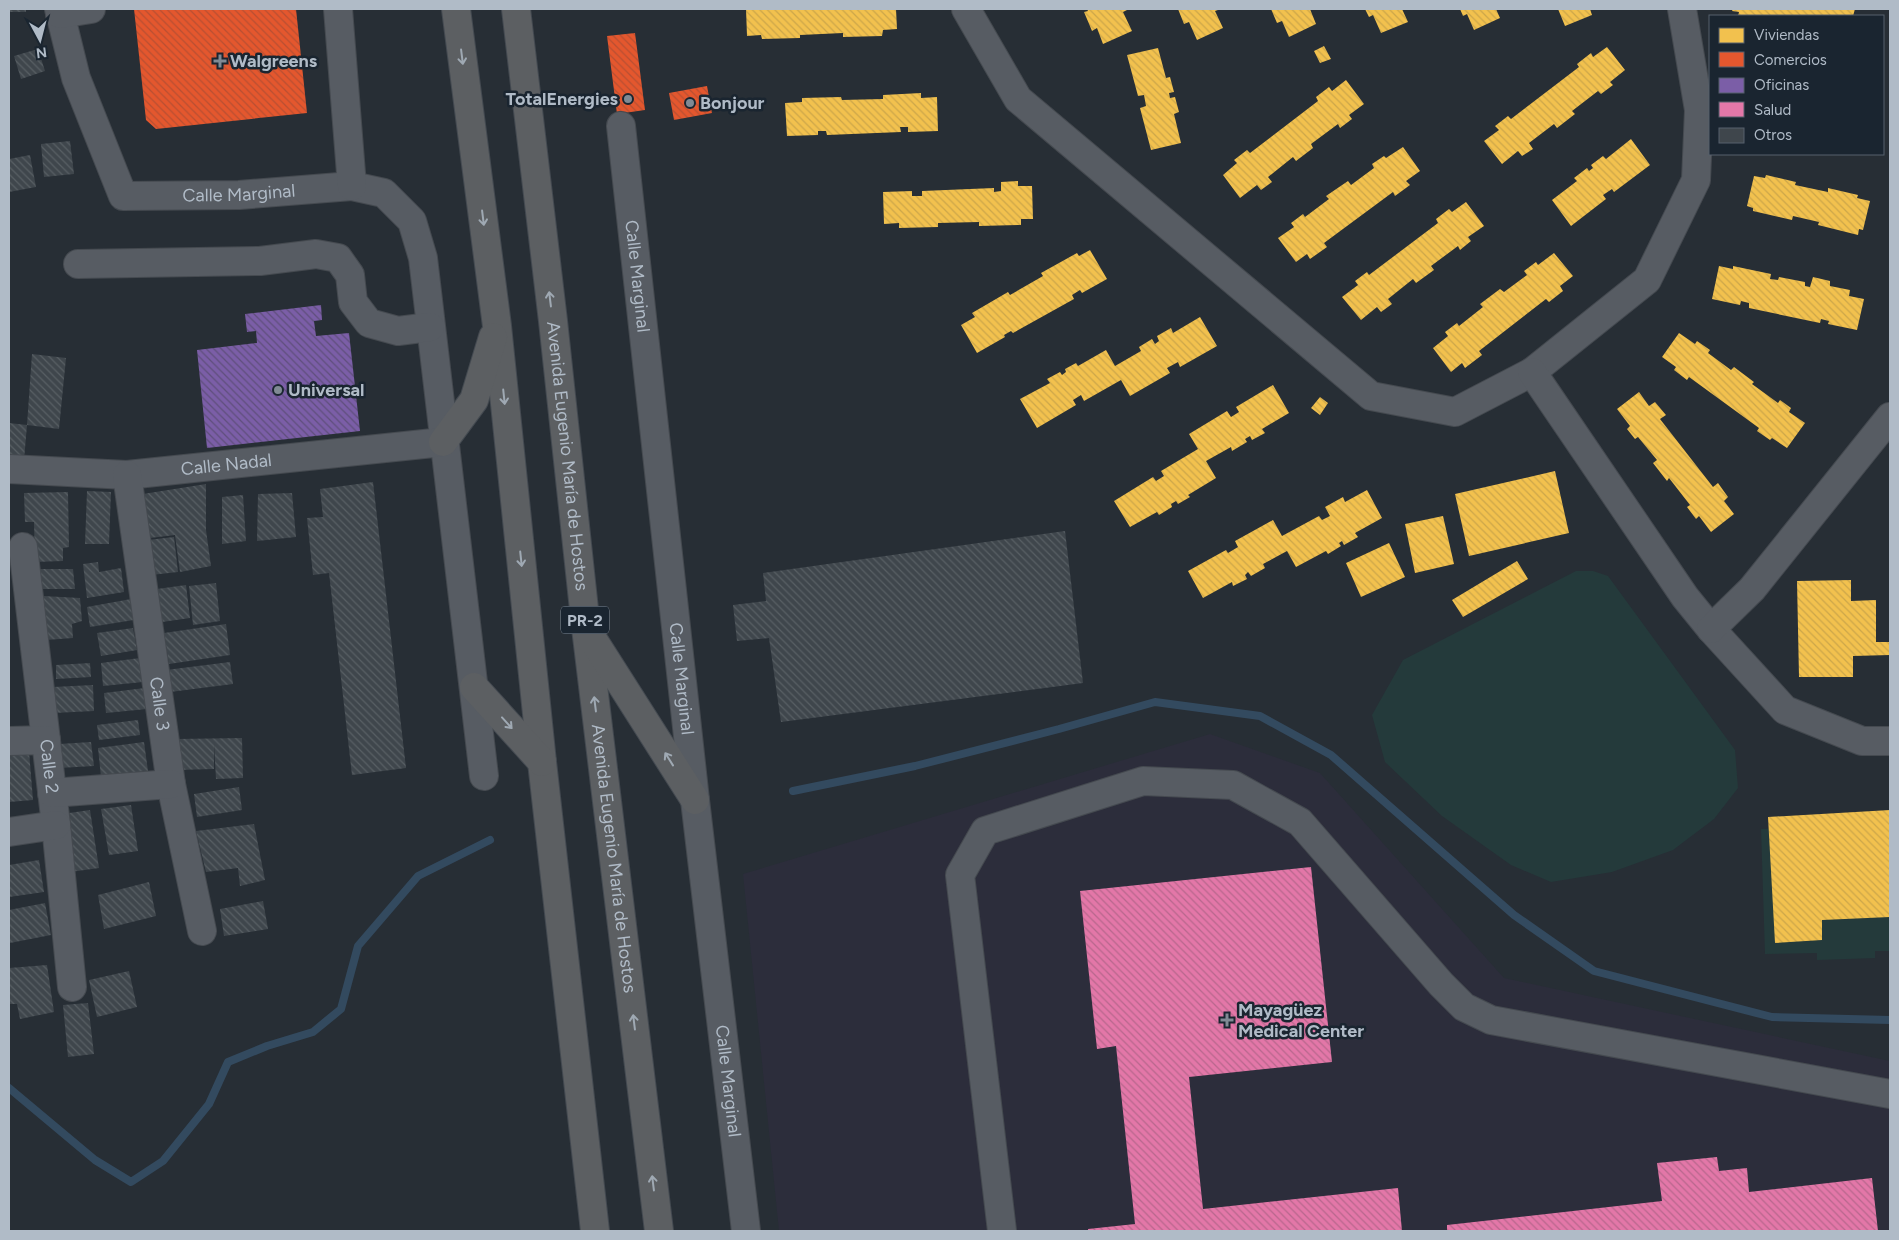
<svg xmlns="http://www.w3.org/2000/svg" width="1899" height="1240" viewBox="0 0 1899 1240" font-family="Figtree,sans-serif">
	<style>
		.medical { fill: #2c2d3b }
		.grass { fill: #243a3b }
		.homes { fill: url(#homes-back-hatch) }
		.shops { fill: url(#shops-back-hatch) }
		.offices { fill: url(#offices-back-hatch) }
		.health { fill: url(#health-back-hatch) }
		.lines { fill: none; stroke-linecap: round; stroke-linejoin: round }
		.stream { stroke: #334a5f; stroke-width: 8 }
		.building { fill: url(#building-back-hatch) }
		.minor-casing { stroke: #454a50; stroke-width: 30 }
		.highway-casing { stroke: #444a51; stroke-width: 30 }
		.minor { stroke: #575c63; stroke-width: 28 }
		.highway { stroke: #5c5f62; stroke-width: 28 }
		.oneway { stroke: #9fa9b3 }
		.poi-dot { fill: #808a94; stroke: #1a2530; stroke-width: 2 }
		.labels { text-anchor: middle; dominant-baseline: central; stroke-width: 5; stroke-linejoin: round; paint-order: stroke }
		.shield { fill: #1a2530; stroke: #838e9a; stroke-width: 1 }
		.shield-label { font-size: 16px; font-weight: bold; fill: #b0bbc7 }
		.poi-label { font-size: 18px; font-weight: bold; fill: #b0bbc7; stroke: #1a2530; text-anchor: start }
		.street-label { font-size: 18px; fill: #b0bbc7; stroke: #1a2530 }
	</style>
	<defs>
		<pattern id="homes-back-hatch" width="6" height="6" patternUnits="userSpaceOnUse" patternTransform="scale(1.25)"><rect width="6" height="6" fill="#f2c14e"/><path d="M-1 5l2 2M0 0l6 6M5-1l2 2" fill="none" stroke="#cca64a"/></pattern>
		<pattern id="shops-back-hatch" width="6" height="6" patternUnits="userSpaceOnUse" patternTransform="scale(1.25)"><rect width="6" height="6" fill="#e4572e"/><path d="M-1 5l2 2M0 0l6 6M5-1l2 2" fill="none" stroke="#b84f32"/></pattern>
		<pattern id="offices-back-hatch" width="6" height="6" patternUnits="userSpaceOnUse" patternTransform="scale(1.25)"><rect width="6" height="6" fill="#7b5ea7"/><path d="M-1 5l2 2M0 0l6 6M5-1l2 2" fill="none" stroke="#5f4f7c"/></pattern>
		<pattern id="health-back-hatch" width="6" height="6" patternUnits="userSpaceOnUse" patternTransform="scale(1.25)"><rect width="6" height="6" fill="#e377a8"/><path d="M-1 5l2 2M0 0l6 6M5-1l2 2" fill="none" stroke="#b8678d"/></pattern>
		<pattern id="building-back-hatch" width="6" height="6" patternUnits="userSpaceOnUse" patternTransform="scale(1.25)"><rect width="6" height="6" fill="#3f464c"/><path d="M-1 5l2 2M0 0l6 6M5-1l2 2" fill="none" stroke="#585f64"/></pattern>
	</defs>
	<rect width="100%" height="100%" fill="#272e35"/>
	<path class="medical" d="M1210 734 1320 773 1504 978 1890 1061V1231H779L743 874Z"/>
	<path class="grass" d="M1576 571H1593L1608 576 1735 750 1738 788 1714 819 1673 850 1612 872 1551 882 1511 865 1442 816 1385 762 1372 715 1403 660Z
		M1890 824V951H1875V958L1817 960V953L1765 954 1761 829Z"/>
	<path class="homes" d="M746 9H896L897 29 883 30 882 36 843 37V33L800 35V38L762 39 761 35 747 36Z
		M1087 9H1126L1127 10 1123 12 1132 31 1103 44 1097 28 1092 31 1084 12 1088 11Z
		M1178 9H1221L1215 11 1223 28 1197 40 1189 22 1184 24Z
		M1271 9H1310L1316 24 1289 37 1282 21 1277 23Z
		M1365 9H1402L1408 22 1381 33 1373 15 1369 17Z
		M1460 9H1496L1500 18 1474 30 1467 14 1463 16Z
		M1558 9H1590L1592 15 1565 26Z
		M1733 9H1855L1853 16H1738L1739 12 1732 11Z
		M1324 46 1331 59 1320 63 1314 51Z
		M1607 47 1625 70 1610 82 1613 85 1601 94 1598 91 1572 111 1575 114 1557 128 1554 124 1529 143 1533 149 1522 156 1518 151 1502 164 1484 141 1499 130 1495 126 1508 116 1511 119 1579 67 1577 64 1591 53 1593 57Z
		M1158 48 1166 78 1170 77 1174 92 1169 93 1170 98 1175 97 1179 112 1174 114 1181 143 1151 150 1140 108 1146 106 1144 95 1138 96 1127 55Z
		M1346 80 1364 104 1349 115 1352 119 1340 128 1338 124 1311 144 1313 148 1296 161 1293 157 1268 177 1272 182 1261 190 1257 185 1240 198 1223 175 1237 163 1234 160 1247 150 1250 153 1318 101 1316 97 1329 87 1332 91Z
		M921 93V98L937 97 938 131 908 132V127H900L901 132 827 135 826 131H818V135L787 136 785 103 802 102V98L841 97 842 100 883 99V95Z
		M1631 139 1650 165 1614 192 1612 189 1603 195 1606 199 1571 226 1552 200 1577 181 1574 178 1587 168 1589 171 1593 168 1591 165 1603 156 1606 159Z
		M1403 147 1420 171 1406 181 1410 185 1395 196 1393 192 1324 243 1327 247 1310 259 1307 254 1296 262 1278 238 1294 227 1291 223 1303 214 1305 217 1329 199 1326 196 1348 181 1351 185 1374 168 1372 164 1384 156 1386 158Z
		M1766 175 1796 182 1795 185 1828 192V188L1858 195 1857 198 1870 201 1863 230 1859 229 1858 235 1818 225 1819 222 1793 216 1792 220 1753 211V208L1747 206 1754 176 1765 178Z
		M1018 181V186H1032L1033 219H1021V225L979 226V222L938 223V227L899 228V223L884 224 883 192 912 191V196H922V191L994 188V192L1001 191V182Z
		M1466 202 1484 226 1468 237 1471 241 1460 250 1458 246 1431 266 1434 270 1416 283 1413 279 1388 299 1392 304 1381 312 1377 307 1361 320 1342 297 1358 285 1355 281 1367 272 1369 275 1438 223 1436 219 1449 209 1452 212Z
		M1090 250 1107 279 1082 293 1080 290 1072 295 1074 299 1013 333 1011 331 1004 335 1005 337 977 353 961 325 975 317 972 313 1008 292 1010 295 1043 276 1041 273 1077 253 1079 256Z
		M1554 253 1573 276 1560 286 1563 291 1549 302 1546 299 1479 351 1482 355 1465 368 1462 363 1451 372 1433 348 1448 336 1445 332 1457 323 1459 326 1483 307 1480 304 1500 289 1504 292 1527 275 1524 271 1536 262 1538 265Z
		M1719 266 1733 269V266L1771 274 1770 279 1778 280 1779 277 1805 282V286L1810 287 1813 277 1830 281V286L1850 290 1849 296 1864 299 1857 330 1828 324 1829 321 1821 319 1820 323 1749 308V303L1741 301 1740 305 1712 299Z
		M1200 317 1217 346 1180 367 1178 362 1167 368 1170 373 1130 396 1121 380 1084 401 1081 395 1073 400 1076 405 1037 428 1020 399 1050 383 1047 379 1060 372 1062 375 1066 372 1065 369 1076 363 1078 366 1106 350 1115 366 1141 351 1139 347 1152 339 1155 344 1159 341 1157 336 1171 328 1173 333Z
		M1679 333 1695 344 1697 341 1710 350 1708 353 1731 370 1734 367 1754 382 1752 384 1778 403 1780 400 1791 408 1789 412 1805 423 1787 448 1772 438 1770 440 1757 431 1759 428 1689 377 1687 380 1674 370 1676 367 1662 357Z
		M1273 385 1289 413 1262 429 1265 433 1252 440 1250 436 1245 439 1247 442 1232 451 1231 447 1206 461 1216 478 1188 495 1190 497 1178 504 1176 501 1171 504 1172 507 1159 515 1157 512 1130 527 1114 501 1153 477 1156 481 1164 476 1161 471 1198 449 1189 434 1227 411 1231 417 1239 412 1236 407Z
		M1639 392 1649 406 1655 402 1666 415 1660 419 1713 487 1718 483 1728 497 1724 501 1734 514 1711 532 1699 516 1696 519 1687 507 1690 505 1669 478 1667 481 1653 463 1657 460 1638 437 1635 439 1627 429 1630 426 1617 409Z
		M1320 397 1328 403 1320 415 1311 408Z
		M1555 471 1569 533 1469 556 1455 494Z
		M1367 490 1382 518 1355 533 1358 537 1344 545 1342 541 1339 543 1341 546 1328 554 1326 551 1296 567 1287 551 1263 564 1265 568 1251 576 1248 572 1245 575 1247 579 1233 586 1232 582 1203 598 1188 571 1226 550 1228 553 1238 547 1235 541 1273 520 1282 536 1319 516 1322 520 1330 516 1325 507 1343 497 1345 502Z
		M1443 516 1454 564 1415 573 1405 524Z
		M1389 543 1405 577 1361 597 1346 563Z
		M1517 561 1528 579 1463 617 1452 600Z
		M1851 580V601L1876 600V642H1890V655L1853 656V677H1799L1797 581Z
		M1890 810V917L1822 920V940L1775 943 1768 817Z"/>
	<path class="shops" d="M134 9H296L307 113 156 129 146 120Z
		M635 33 645 110 617 114 607 36Z
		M707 86 712 113 674 120 669 93Z"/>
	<path class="offices" d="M321 305 322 320 314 321 316 336 349 333 360 431 207 448 197 350 257 343 256 331 247 332 245 314Z"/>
	<path class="health" d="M1311 867 1332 1062 1189 1077 1203 1209 1398 1188 1402 1231H1088V1229L1135 1224 1116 1046 1097 1049 1080 891Z
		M1717 1157 1719 1171 1747 1168 1749 1192 1872 1178 1878 1231H1447V1225L1662 1201 1657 1163Z"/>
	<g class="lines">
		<path class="stream" d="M793 791 915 766 1059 729 1155 702 1260 716 1331 755 1514 915 1594 971 1772 1017 1890 1020
			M9 1088 95 1160 131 1182 163 1161 209 1104 228 1062 267 1046 313 1032 341 1009 358 946 418 876 490 840"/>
	</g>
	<path class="building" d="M9 9H26V12H9Z
		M38 49 45 71 21 79 14 56Z
		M70 141 74 174 44 177 41 144Z
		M30 155 36 187 9 192V159Z
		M32 354 66 358 59 429 27 425 24 460 9 459V423L27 425Z
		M373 482 406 768 352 775 329 573 313 575 307 518 323 517 320 489Z
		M206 484V530L211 566 180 572 175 535 150 538 143 494Z
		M87 491 111 492 109 544H85Z
		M68 492 69 547 63 548V561L35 562 34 522H25L24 493Z
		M292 493 296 537 257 541 258 494Z
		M243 495 246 541 222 544V497Z
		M1065 531 1083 683 781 722 769 638 737 641 733 605 766 601 763 573Z
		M174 537 178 572 151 575 148 540Z
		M98 562 99 572 121 568 124 592 87 598 83 564Z
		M39 569H73L75 589H40Z
		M216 583 220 621 193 625 189 586Z
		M186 585 190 618 162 622 157 589Z
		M43 596 80 598 82 621 72 624 73 638 46 640 42 622Z
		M131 599 134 620 90 627 87 607Z
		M226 624 230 655 169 664 164 633Z
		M133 628 137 650 101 656 97 633Z
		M140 658 143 682 103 686 101 663Z
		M230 662 233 684 170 692 166 670Z
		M90 663 91 677 56 679V665Z
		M93 685 94 711 54 713 53 687Z
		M145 688 147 709 106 713 104 693Z
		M138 720 140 735 99 740 97 725Z
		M242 738 243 778 216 779 214 744V769L178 770 177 739Z
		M91 742 94 766 59 768V744Z
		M144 742 148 771 101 777 98 748Z
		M29 751 33 800 9 802V753Z
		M239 787 242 810 197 817 194 794Z
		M131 805 138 851 109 855 101 809Z
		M90 810 99 868 70 872 62 814Z
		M254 824 265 880 240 886 238 868 206 872 196 831Z
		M39 860 44 892 9 897V865Z
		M149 882 156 916 104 929 98 895Z
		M263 901 268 929 224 936 220 909Z
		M45 903 51 935 10 943 9 910Z
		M47 965 54 1012 20 1019 17 1004H9V968Z
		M129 971 137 1007 97 1017 89 980Z
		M88 1003 94 1054 68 1057 63 1005Z"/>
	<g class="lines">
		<g class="minor-casing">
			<g id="minor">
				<path id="s1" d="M59 9 76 78 123 196 239 195 352 186 384 193 412 221 423 258 484 776"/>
				<path d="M338 9 352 186"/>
				<path d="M966 9 1018 99 1371 396 1455 412 1532 372 1647 280 1696 180 1699 110 1682 9"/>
				<path d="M60 14 91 9"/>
				<path id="s2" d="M621 126 695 800 746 1231"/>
				<path d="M78 264 260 261 316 254 338 258 350 275 353 302 369 323 398 331 430 327"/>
				<path d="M1532 372 1685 597 1711 629 1785 710 1862 741H1890"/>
				<path id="s3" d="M9 469 127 475 443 442"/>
				<path id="s4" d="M127 475 171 784 202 931"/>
				<path id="s5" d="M23 547 56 825 72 987"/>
				<path d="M1711 629 1752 589 1890 417"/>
				<path d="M9 741 46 740"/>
				<path d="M52 793 171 784"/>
				<path d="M9 832 56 825"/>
				<path d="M1002 1231 960 875 985 831 1143 781 1233 785 1300 822 1441 984 1464 1007 1491 1020 1890 1094"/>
			</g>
		</g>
		<g class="highway-casing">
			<g id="highway">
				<path d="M456 9 497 326 542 762 595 1231"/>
				<path id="s6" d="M516 9 553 321 586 628 659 1231"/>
				<path d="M443 442 474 400 493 337"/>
				<path d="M590 635 695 800"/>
				<path d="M474 687 542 762"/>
			</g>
		</g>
		<use href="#minor" class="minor"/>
		<use href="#highway" class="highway"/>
	</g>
	<defs><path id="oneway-shaft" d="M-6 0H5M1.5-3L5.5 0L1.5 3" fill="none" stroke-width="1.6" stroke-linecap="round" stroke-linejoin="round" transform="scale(1.25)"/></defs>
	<g class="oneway">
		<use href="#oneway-shaft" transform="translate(462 57) rotate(83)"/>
		<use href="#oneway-shaft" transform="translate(483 218) rotate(83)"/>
		<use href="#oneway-shaft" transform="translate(550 299) rotate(-97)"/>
		<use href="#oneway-shaft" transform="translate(504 397) rotate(84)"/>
		<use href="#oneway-shaft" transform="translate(521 559) rotate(84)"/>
		<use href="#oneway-shaft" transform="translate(595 704) rotate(-97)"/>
		<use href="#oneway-shaft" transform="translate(507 723) rotate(48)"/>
		<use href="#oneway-shaft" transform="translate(669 759) rotate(-122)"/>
		<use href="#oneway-shaft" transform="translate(634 1022) rotate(-97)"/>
		<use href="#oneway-shaft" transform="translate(653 1183) rotate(-97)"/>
	</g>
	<g class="poi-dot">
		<path d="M217.5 53.5h5v5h5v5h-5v5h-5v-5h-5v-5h5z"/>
		<circle cx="628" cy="99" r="5"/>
		<circle cx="690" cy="103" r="5"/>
		<circle cx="278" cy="390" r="5"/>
		<path d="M1224.5 1012.5h5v5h5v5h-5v5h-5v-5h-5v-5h5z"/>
	</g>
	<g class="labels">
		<rect class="shield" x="561" y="606.5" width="48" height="27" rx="4"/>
		<g class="shield-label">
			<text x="585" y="620">PR-2</text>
		</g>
		<g class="poi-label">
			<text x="230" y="61">Walgreens</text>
			<text x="618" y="99" text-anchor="end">TotalEnergies</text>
			<text x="700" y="103">Bonjour</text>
			<text x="288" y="390">Universal</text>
			<text x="1238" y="1010">Mayagüez<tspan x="1238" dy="21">Medical Center</tspan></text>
		</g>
		<g class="street-label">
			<text stroke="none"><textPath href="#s1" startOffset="314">Calle Marginal</textPath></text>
			<text stroke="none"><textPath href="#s2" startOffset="151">Calle Marginal</textPath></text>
			<text stroke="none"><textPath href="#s6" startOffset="450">Avenida Eugenio María de Hostos</textPath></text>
			<text stroke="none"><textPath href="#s3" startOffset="218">Calle Nadal</textPath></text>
			<text stroke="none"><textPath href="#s2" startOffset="556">Calle Marginal</textPath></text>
			<text stroke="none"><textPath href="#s4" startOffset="231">Calle 3</textPath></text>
			<text stroke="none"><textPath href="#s5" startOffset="221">Calle 2</textPath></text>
			<text stroke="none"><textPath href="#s6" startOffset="855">Avenida Eugenio María de Hostos</textPath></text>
			<text stroke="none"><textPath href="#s2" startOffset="961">Calle Marginal</textPath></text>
		</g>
	</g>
	<rect width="1899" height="1240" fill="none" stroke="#b0bbc7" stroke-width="20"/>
	<rect x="1709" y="15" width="175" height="140" fill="#1a2530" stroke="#56616c"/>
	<rect x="1719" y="28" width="25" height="15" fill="#f2c14e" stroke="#56616c"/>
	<text x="1754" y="40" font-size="15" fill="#b0bbc7">Viviendas</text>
	<rect x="1719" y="52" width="25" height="15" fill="#e4572e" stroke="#56616c"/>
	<text x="1754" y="65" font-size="15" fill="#b0bbc7">Comercios</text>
	<rect x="1719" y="78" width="25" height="15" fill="#7b5ea7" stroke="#56616c"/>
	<text x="1754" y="90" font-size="15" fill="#b0bbc7">Oficinas</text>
	<rect x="1719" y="102" width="25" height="15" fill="#e377a8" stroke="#56616c"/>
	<text x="1754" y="115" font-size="15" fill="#b0bbc7">Salud</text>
	<rect x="1719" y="128" width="25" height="15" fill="#3f464c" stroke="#56616c"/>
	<text x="1754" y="140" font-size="15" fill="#b0bbc7">Otros</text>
	<g transform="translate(40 40) rotate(173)" stroke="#1a2530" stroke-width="4" paint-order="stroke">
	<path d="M0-4L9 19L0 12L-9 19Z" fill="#b0bbc7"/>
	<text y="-8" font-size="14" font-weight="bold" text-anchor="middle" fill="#b0bbc7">N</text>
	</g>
</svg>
